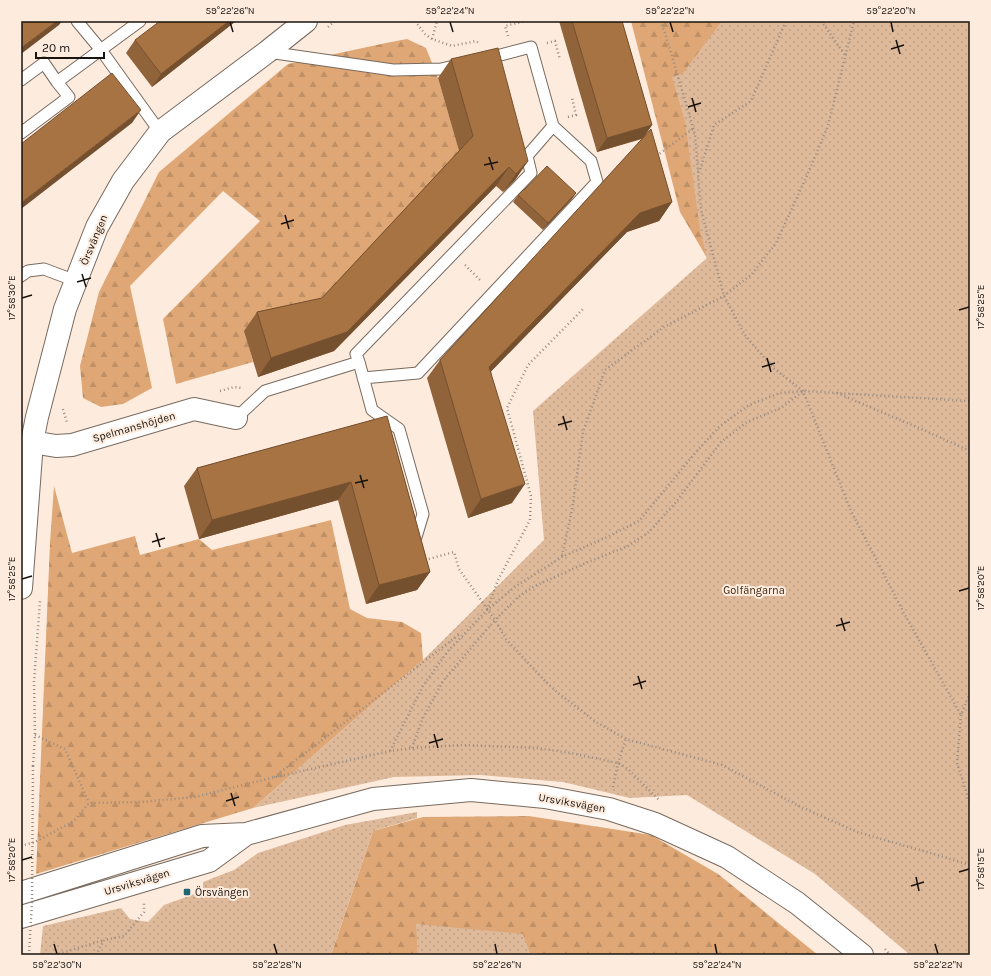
<svg xmlns="http://www.w3.org/2000/svg" width="991" height="976" viewBox="0 0 991 976" font-family="Karla,sans-serif">
	<style>
		.forest { fill: url(#forest-firs) }
		.park { fill: url(#park-dots) }
		.lines { fill: none; stroke-linecap: round; stroke-linejoin: round }
		.service-casing { stroke: #796a5e; stroke-width: 13 }
		.minor-casing { stroke: #796a5e; stroke-width: 24 }
		.tertiary-casing { stroke: #796a5e; stroke-width: 24 }
		.path { stroke: #968a80; stroke-width: 2.5; stroke-dasharray: 1 3; stroke-linecap: butt }
		.service { stroke: #fff; stroke-width: 11 }
		.minor { stroke: #fff; stroke-width: 22 }
		.tertiary { stroke: #fff; stroke-width: 22 }
		.path-bridge { stroke: #968a80; stroke-width: 2.5; stroke-dasharray: 1 3; stroke-linecap: butt }
		.wall { fill: #90633a }
		.shaded-wall { fill: #75502f }
		.building { fill: #a77343; stroke: #75502f }
		.ticks { fill: none; stroke: #19130e; stroke-width: 1.5 }
		.poi-dot { fill: #1f6774; stroke: #fdecde; stroke-width: 1.5 }
		.labels { text-anchor: middle; dominant-baseline: central; stroke-width: 4; stroke-linejoin: round; paint-order: stroke }
		.street-label { font-size: 11px; fill: #19130e; stroke: #fdecde }
		.park-label { font-size: 11px; fill: #402812; stroke: #fdecde }
		.poi-label { font-size: 11px; fill: #19130e; stroke: #fdecde; text-anchor: start }
		.neatline { fill: none; stroke: #19130e; stroke-width: 1.5 }
		.ticks-label { font-size: 10px; text-anchor: middle; fill: #19130e }
	</style>
	<defs>
		<pattern id="forest-firs" width="22" height="20" patternUnits="userSpaceOnUse"><rect width="22" height="20" fill="#dfa776"/><path d="M5 1l3.5 6h-7zM16 11l3.5 6h-7z" fill="#bf8f65"/></pattern>
		<pattern id="park-dots" width="8" height="8" patternUnits="userSpaceOnUse"><rect width="8" height="8" fill="#deb99a"/><path d="M2 2h.1M6 6h.1" fill="none" stroke="#be9e84" stroke-width="1.8" stroke-linecap="round"/></pattern>
	</defs>
	<rect width="100%" height="100%" fill="#fdecde"/>
	<path class="forest" d="M631 21H846L707 258 680 212Z
		M407 39 426 48 438 78 460 154 309 317 245 331 253 362 176 384 163 319 260 221 223 191 130 286 152 388 123 404 101 407 83 398 80 366 99 292 159 172 288 64 386 43Z
		M54 486 72 553 135 536 140 555 199 539 212 550 331 520 350 609 367 618 402 622 421 633 423 660 253 808 36 874 50 543Z
		M529 816 651 835 718 874 818 955H552L530 953 417 924 418 955H328L332 952 373 831 423 817Z"/>
	<path class="park" d="M722 21H970V955H910L815 874 687 795 630 798 563 782 480 775 394 777 253 808 423 660 544 540 533 411 707 258 700 230 685 122 672 77 683 73Z
		M417 812V818L373 831 332 952 328 955H40L43 926 121 908 130 919 148 922 164 905 203 891V882L234 870 258 853 345 825Z
		M416 924 523 934 530 953 552 955H418Z"/>
	<g class="lines">
		<g class="service-casing">
			<path id="service" d="M77 21 101 50 160 132
				M268 52 393 70 441 69 458 65
				M21 80 44 63 57 82
				M21 133 69 97 57 82 140 21
				M21 276 28 271 44 269 76 281
				M359 362 356 354 531 173 527 156 553 126
				M363 378 418 373 597 182 591 161 553 126 531 47 485 59
				M236 418 265 391 359 362 372 410 399 429 423 514 416 537"/>
		</g>
		<g class="minor-casing">
			<path id="minor" d="M32 442 56 446 72 445 194 409 236 418
				M21 588 32 442 37 417 65 309 97 227 123 181 160 132 267 52 306 21"/>
		</g>
		<g class="tertiary-casing">
			<path id="tertiary" d="M21 893 202 836 246 834 373 799 471 790 545 797 609 809 655 824 727 857 797 903 862 955
				M21 917 209 861 246 834"/>
		</g>
		<path class="path" d="M415 21 425 34 432 39 452 46 476 41 479 43
			M660 21 665 33 695 134 701 210 724 296 745 335 772 367 803 391 851 511 905 615 961 715
			M821 21 845 55
			M328 27 335 21
			M508 36 505 26 525 21
			M432 39 437 21
			M547 43 555 41 560 60
			M568 117 576 115 572 98
			M656 155 659 154 694 128
			M699 173 714 125 751 101 786 21
			M465 265 481 281
			M220 391 234 387 242 388
			M837 393 919 428 970 451
			M63 409 67 423
			M562 556 572 510 583 432 605 370 664 327 724 296 752 274 776 243 805 180 828 126 854 21
			M425 560 454 552 459 569 495 620 506 639 544 680 558 693 596 722 626 739 722 765 799 806 857 832 944 857 970 865
			M487 610 498 580 530 520 531 496 507 408 528 365 583 309
			M970 693 961 715 957 763 970 804
			M35 735 65 749 89 803
			M412 748 422 720 443 681 495 620 518 597 535 586 588 562 628 546 649 532 676 502 721 442 747 422 781 408 803 391
			M390 751 423 686 448 651 487 610 516 586 562 557 605 538 639 521 696 452 720 426 746 407 756 402 780 393 803 391 970 401
			M33 766 35 735 34 682 40 601
			M274 777 461 633
			M613 787 618 763 626 739
			M21 846 35 842 74 821 89 803 141 802 195 797 267 779 390 751 412 748 462 745 537 748 571 753 618 763 628 769 660 801
			M885 949 890 955
			M55 955 104 940
			M96 955 104 940 124 936 144 912V903"/>
		<use href="#service" class="service"/>
		<use href="#minor" class="minor"/>
		<use href="#tertiary" class="tertiary"/>
		<path class="path-bridge" d="M29 955 32 902 33 766"/>
	</g>
	<path class="wall" d="M236 21 152 87 126 53 135 40Z
		M559 21H622L652 125 646 134 672 202 659 221 627 232 491 371 512 503 468 518 427 378 440 360 642 139 597 152Z
		M451 59 528 161 515 180 503 192 496 186 334 351 258 377 244 331 257 312 322 298 459 151 438 78Z
		M524 190 576 193 571 200 543 230 513 202 518 195Z
		M387 416 430 572 417 590 366 604 338 500 199 539 184 486 197 468Z"/>
	<path class="shaded-wall" d="M57 21H62L59 25 21 54V48Z
		M229 21H236L152 87 161 74Z
		M141 110 132 123 21 209V203Z
		M652 125 643 138 597 152 607 138Z
		M528 161 515 180 503 192 516 174Z
		M509 167 496 186 334 351 258 377 271 358Z
		M576 193 571 200 543 230 548 223Z
		M672 202 659 221 627 232 477 386 489 367 640 213Z
		M351 482 338 500 199 539 212 520Z
		M525 484 512 503 468 518 481 499Z
		M430 572 417 590 366 604 379 585Z"/>
	<path class="building" d="M21 21H57L21 48Z
		M160 21H229L161 74 135 40Z
		M572 21H622L652 125 607 138Z
		M498 48 528 161 516 174 509 167 347 332 271 358 257 312 322 298 473 136 451 59Z
		M112 73 141 110 21 203V144Z
		M651 129 672 202 640 213 489 367 525 484 481 499 440 360Z
		M547 166 576 193 548 223 518 195 524 189V190Z
		M387 416 430 572 379 585 351 482 212 520 197 468Z"/>
	<path class="ticks" d="M230 22 233 32M450 22 453 32M670 22 673 32M891 22 893 32M896 40 900 54M891 49 904 45M692 98 696 112M688 107 701 103M489 157 493 170M484 165 498 162M285 215 289 229M281 224 294 220M82 274 86 287M77 282 91 278M22 298 32 295M959 310 969 307M767 358 771 372M762 367 775 363M563 416 567 430M558 425 572 421M360 475 364 488M355 483 368 480M156 533 160 547M152 542 165 538M22 579 32 576M959 591 969 588M841 618 845 631M836 626 850 622M638 676 642 689M633 685 646 681M434 734 438 748M429 743 443 739M231 793 235 806M226 801 239 797M22 860 32 857M959 872 969 869M916 877 919 891M911 886 924 882M54 944 57 954M274 944 277 954M495 944 497 954M715 944 717 954M935 944 938 954"/>
	<rect class="poi-dot" x="183" y="888" width="8" height="8" rx="2"/>
	<g class="labels">
		<g class="street-label">
			<text transform="translate(94 240) rotate(-67)">Örsvängen</text>
			<text transform="translate(134 427) rotate(-16)">Spelmanshöjden</text>
			<text transform="translate(572 803) rotate(10)">Ursviksvägen</text>
			<text transform="translate(137 882) rotate(-17)">Ursviksvägen</text>
		</g>
		<g class="park-label">
			<text x="754" y="590">Golfängarna</text>
		</g>
		<g class="poi-label">
			<text x="195" y="892">Örsvängen</text>
		</g>
	</g>
	<rect width="991" height="976" fill="none" stroke="#fdecde" stroke-width="44"/>
	<path d="M36 52v6h68v-6" fill="none" stroke="#19130e" stroke-width="2"/>
	<text x="42" y="52" font-size="12" fill="#19130e" stroke="#fdecde" stroke-width="3" paint-order="stroke">20 m</text>
	<rect x="22" y="22" width="947" height="932" class="neatline"/>
	<g class="ticks-label">
		<text x="230" y="14">59°22'26"N</text>
		<text x="450" y="14">59°22'24"N</text>
		<text x="670" y="14">59°22'22"N</text>
		<text x="891" y="14">59°22'20"N</text>
		<text transform="translate(11 298) rotate(-90)" y="4">17°58'30"E</text>
		<text transform="translate(980 307) rotate(-90)" y="4">17°58'25"E</text>
		<text transform="translate(11 579) rotate(-90)" y="4">17°58'25"E</text>
		<text transform="translate(980 588) rotate(-90)" y="4">17°58'20"E</text>
		<text transform="translate(11 860) rotate(-90)" y="4">17°58'20"E</text>
		<text transform="translate(980 869) rotate(-90)" y="4">17°58'15"E</text>
		<text x="57" y="968">59°22'30"N</text>
		<text x="277" y="968">59°22'28"N</text>
		<text x="497" y="968">59°22'26"N</text>
		<text x="717" y="968">59°22'24"N</text>
		<text x="938" y="968">59°22'22"N</text>
	</g>
</svg>
